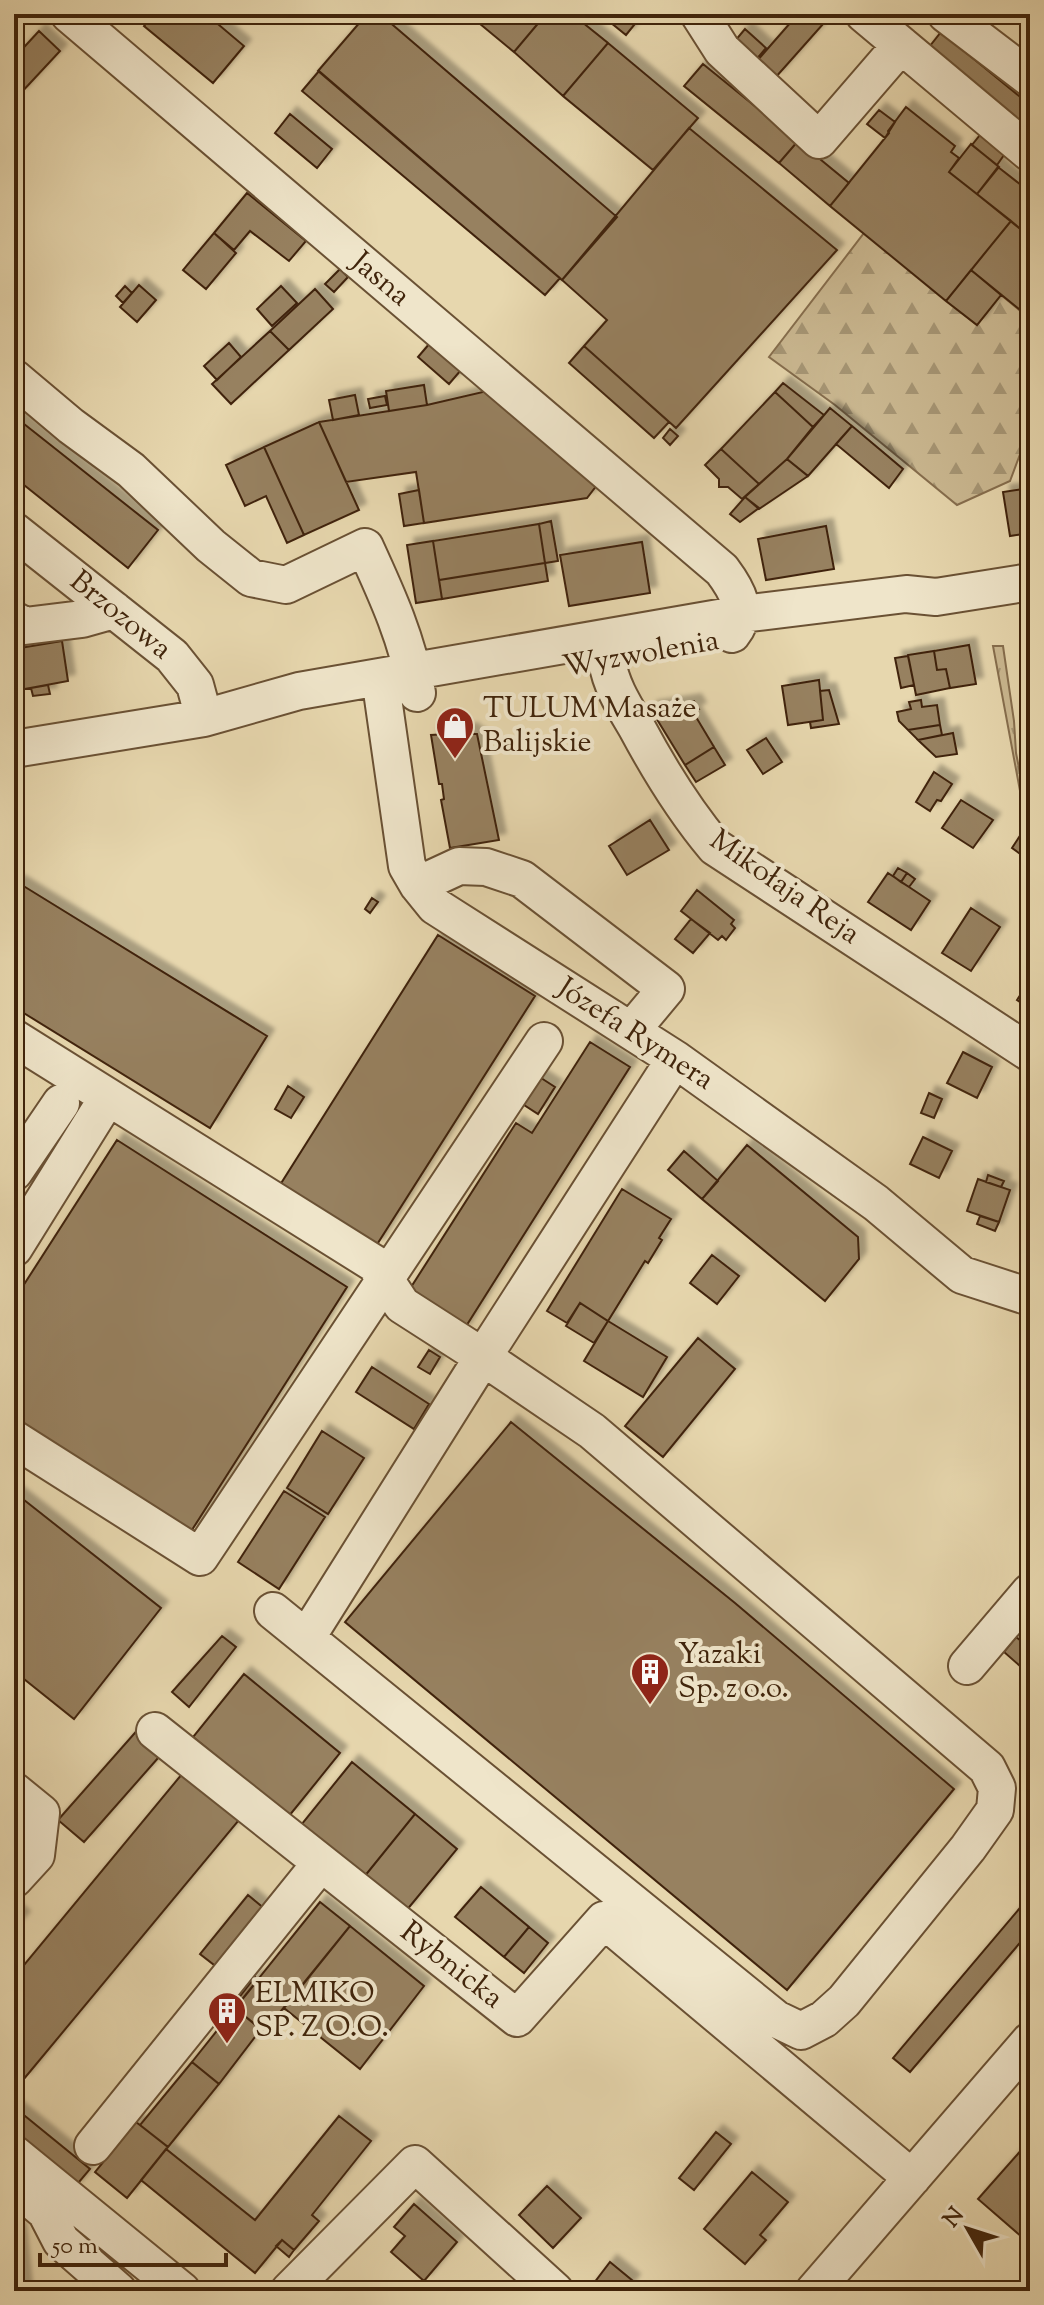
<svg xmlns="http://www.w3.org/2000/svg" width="1044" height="2305" viewBox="0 0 1044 2305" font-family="'Sorts Mill Goudy',serif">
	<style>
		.grass { fill: url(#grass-tufts); stroke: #866e4e; stroke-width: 2 }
		.forest { fill: url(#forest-firs); stroke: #866e4e; stroke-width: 2 }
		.building { fill: #978160; stroke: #40240b; stroke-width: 2; filter: url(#shadow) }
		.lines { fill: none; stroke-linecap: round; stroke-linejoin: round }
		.minor-casing { stroke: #6a5134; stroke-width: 40 }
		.minor { stroke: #efe5ca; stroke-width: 36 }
		.labels { text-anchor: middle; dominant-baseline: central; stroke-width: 8; stroke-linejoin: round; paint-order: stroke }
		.street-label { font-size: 30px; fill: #40240b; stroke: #efe5ca }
		.poi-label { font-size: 30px; fill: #40240b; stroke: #efe5ca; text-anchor: start }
	</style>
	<defs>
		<pattern id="grass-tufts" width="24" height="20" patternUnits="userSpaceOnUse" patternTransform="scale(2)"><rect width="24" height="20" fill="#cbb992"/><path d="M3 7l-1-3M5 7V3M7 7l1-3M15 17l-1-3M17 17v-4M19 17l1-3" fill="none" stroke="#a69675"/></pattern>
		<pattern id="forest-firs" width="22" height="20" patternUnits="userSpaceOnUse" patternTransform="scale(2)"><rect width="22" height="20" fill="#cbb992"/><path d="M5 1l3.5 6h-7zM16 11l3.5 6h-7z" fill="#a69675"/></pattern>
		<filter id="shadow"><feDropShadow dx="7" dy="-7" stdDeviation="2" flood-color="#0004"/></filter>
	</defs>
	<rect width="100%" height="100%" fill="#e7d7ae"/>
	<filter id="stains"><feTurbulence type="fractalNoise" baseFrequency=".0025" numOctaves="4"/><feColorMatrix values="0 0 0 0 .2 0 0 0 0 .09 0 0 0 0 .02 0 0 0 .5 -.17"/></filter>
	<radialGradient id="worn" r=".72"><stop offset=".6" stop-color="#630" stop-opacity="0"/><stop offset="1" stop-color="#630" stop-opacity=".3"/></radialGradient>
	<path class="grass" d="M993 646H1003L1014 721 1016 753 1025 798 1030 808V825L1026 823Z"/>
	<path class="forest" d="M864 233 977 325 1001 295 1030 319V450L1022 449 1010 481 957 505 835 405 769 357Z"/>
	<path class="building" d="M154 14H206L244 46 213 83 144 26Z
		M367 14H380L617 217 562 280 318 71Z
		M468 14H546L514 52Z
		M546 14H572L608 43 563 96 514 52Z
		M600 14H643L626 35Z
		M798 14H832L775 78 756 62Z
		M745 29 766 48 756 60 734 42Z
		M39 31 60 51 19 95 14 90V58Z
		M941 32 1030 105V135L926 51Z
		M608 43 698 118 653 170 563 96Z
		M703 64 798 141 779 163 684 86Z
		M319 71 560 278 545 295 302 91Z
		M906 107 955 146 951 152 959 158 949 172 1011 221 946 301 830 206 889 133 888 131Z
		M879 110 895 122 885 138 867 124Z
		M290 114 332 149 317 168 275 133Z
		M689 128 837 250 676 428 584 346 607 320 562 280Z
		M980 135 1004 155 997 165 972 145Z
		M798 141 849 183 830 206 779 163Z
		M971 144 999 167 977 194 949 172Z
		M998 167 1030 192V237L977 194Z
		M247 193 306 241 289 261 250 231 234 250 214 233Z
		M1011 221 1030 237V318L971 270Z
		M214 233 236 253 206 289 183 270Z
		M340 269 348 277 334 292 325 284Z
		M971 270 1001 295 977 325 946 301Z
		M139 285 156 300 137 322 120 307Z
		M125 286 132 293 123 303 116 296Z
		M281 286 297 303 272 326 257 309Z
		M315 289 333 309 289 350 270 331Z
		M270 331 289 350 231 404 212 384Z
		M229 343 241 357 217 380 204 366Z
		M430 343 461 370 449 384 418 357Z
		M584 346 669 422 654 438 569 363Z
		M783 383 824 415 813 427 775 392Z
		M424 385 427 405 389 411 386 391Z
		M487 391 597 485 587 498 424 523 416 472 346 482 319 422 427 405Z
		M775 392 813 427 787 459 759 484 721 449Z
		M355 395 359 415 333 420 329 400Z
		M385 396 387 405 370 408 368 399Z
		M830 408 852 426 808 476 787 459Z
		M14 416 158 530 128 568 14 477Z
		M319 422 359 510 304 535 264 447Z
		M852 426 903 469 889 488 836 444Z
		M670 429 678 436 670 445 663 438Z
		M264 447 304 535 287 543 266 496 245 506 226 465Z
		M721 449 759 484 742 499 728 487H719V479L705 465Z
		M787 459 808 476 759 509 745 497Z
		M1030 488V533L1010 536 1003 492Z
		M419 490 424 523 404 526 399 494Z
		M745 497 759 508 740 522 730 514Z
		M551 521 558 561 545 563 539 524Z
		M539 524 545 563 439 580 433 541Z
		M826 526 834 569 766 580 758 539Z
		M433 541 442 599 416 603 407 545Z
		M642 542 650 593 569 606 560 555Z
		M545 563 548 581 442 599 439 580Z
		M62 641 68 681 14 691V649Z
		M969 645 976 684 950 688 946 669 937 670 934 651Z
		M934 651 937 670 946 669 950 688 916 695 908 655Z
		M908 656 914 685 901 688 895 658Z
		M819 680 823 720 788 725 782 686Z
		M48 685 50 694 33 696 31 688Z
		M829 690 839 724 811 728 810 722 823 720 820 691Z
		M921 700 922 707 937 705 940 725 908 730 899 721 897 712 911 709 909 702Z
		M694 701 699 709 693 712 714 747 685 765 650 708Z
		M940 725 942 735 918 740 908 730Z
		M472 730 473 734H477L499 840 450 848 441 800 444 799 442 784H439L431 735 448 734V738L458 737V732Z
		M953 733 957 754 936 757 918 740Z
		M766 738 782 762 763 774 747 750Z
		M714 747 725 765 696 782 685 765Z
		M934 772 952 784 941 801 937 800 930 811 916 802Z
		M961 800 993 820 973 848 942 828Z
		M650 820 669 850 627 875 609 846Z
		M1025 828 1030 831V861L1012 848Z
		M898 868 907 873 901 882 893 876Z
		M888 873 930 901 911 930 868 902Z
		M907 873 915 879 909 887 901 882Z
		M17 882 267 1036 210 1128 14 1007V888Z
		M697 890 734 920 731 924 735 928 726 940 722 936 718 940 681 911Z
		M372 898 378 902 370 913 365 909Z
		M971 908 1000 927 971 971 942 953Z
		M691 919 710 933 693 953 675 939Z
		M438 935 535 996 376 1246 280 1185Z
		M1030 980V1009L1017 1000Z
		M590 1042 630 1067 463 1331 406 1295 516 1123 532 1133Z
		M963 1052 992 1067 977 1098 947 1083Z
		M538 1076 555 1087 538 1114 521 1103Z
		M288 1086 304 1097 291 1118 275 1109Z
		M929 1093 942 1099 934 1118 921 1113Z
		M923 1137 952 1151 939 1178 910 1164Z
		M117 1140 347 1287 190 1533 14 1420V1300Z
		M747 1145 858 1237 859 1259 825 1301 702 1199Z
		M684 1151 718 1181 702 1199 668 1170Z
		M988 1175 1004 1181 1001 1187 986 1182Z
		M978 1179 1010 1190 999 1222 967 1211Z
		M622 1189 671 1219 659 1238 662 1240 648 1263 645 1261 608 1321 580 1303 567 1323 547 1311Z
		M980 1216 999 1222 995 1231 977 1224Z
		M712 1255 739 1276 717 1304 690 1283Z
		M580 1303 608 1321 594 1343 566 1326Z
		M608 1321 667 1357 643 1397 584 1361Z
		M698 1338 735 1369 663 1457 625 1426Z
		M429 1350 440 1357 430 1374 418 1367Z
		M372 1367 429 1404 414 1429 356 1392Z
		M511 1422 735 1603 954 1789 787 1990 345 1622Z
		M322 1431 364 1458 328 1514 287 1488Z
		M284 1491 325 1517 279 1589 238 1562Z
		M14 1492 161 1608 74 1719 14 1671Z
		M222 1636 236 1647 189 1707 172 1692Z
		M1016 1637 1030 1648V1653L1020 1666 1004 1652Z
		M244 1674 340 1753 289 1816 193 1737Z
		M141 1726 166 1749 84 1842 58 1820Z
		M352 1762 415 1814 364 1877 301 1825Z
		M187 1768 244 1814 23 2080 14 2073V1977Z
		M415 1814 457 1849 406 1911 364 1877Z
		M481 1887 529 1927 504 1957 455 1917Z
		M248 1895 266 1910 218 1968 200 1954Z
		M1030 1896V1931L910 2072 893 2058Z
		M320 1902 350 1926 264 2032 235 2008Z
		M14 1910 23 1918 14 1928Z
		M350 1926 424 1986 360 2069 284 2008Z
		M529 1927 548 1943 524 1973 504 1957Z
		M255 1977 258 1980 237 2006 234 2004Z
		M235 2008 261 2029 219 2084 192 2062Z
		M192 2062 219 2084 168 2147 140 2125Z
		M14 2107 90 2169 74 2188 14 2139Z
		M339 2116 371 2141 312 2215 319 2221 294 2250 282 2240 255 2273 141 2180 166 2149 255 2220Z
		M136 2122 168 2147 127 2198 95 2172Z
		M716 2132 731 2144 694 2190 679 2178Z
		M1024 2147 1030 2152V2176L1027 2180 1030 2182V2244L978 2199Z
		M752 2172 788 2202 760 2235 766 2240 745 2264 704 2229Z
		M547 2186 581 2218 553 2248 519 2215Z
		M414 2204 457 2242 424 2281 391 2252 405 2236 394 2227Z
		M14 2226 19 2231 25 2291H14Z
		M282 2240 294 2250 289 2257 276 2246Z
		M610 2262 633 2281 625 2291H588Z"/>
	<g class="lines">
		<g class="minor-casing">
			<path id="minor" d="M69 14 722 570C737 590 750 612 732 634
				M699 14 722 50 819 140 901 45
				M864 14 1030 153
				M946 14 1030 78
				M14 378 71 426 131 470 211 546 251 578 286 585 365 547C388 597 407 639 417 693
				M14 531 172 656 195 685 204 718
				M14 620 25 626 82 619 114 610
				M607 661C611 686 624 706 637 728 660 771 684 810 715 847L1030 1053
				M380 677 407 866 418 885 435 906 675 1059 876 1203 962 1275 1030 1297
				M14 749 204 718 299 691 742 614 906 594 936 597 1030 582
				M418 885 459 866 486 867 522 879 666 989 631 1031
				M14 1038 375 1264 402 1305 483 1357 675 1059
				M14 1172 61 1103
				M14 1248 108 1097
				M14 1439 200 1557 544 1041
				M273 1611 776 2019 801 2031 824 2019 844 2001 968 1848 995 1810 997 1788 987 1768 592 1431 483 1357 307 1637
				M967 1666 1030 1592
				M155 1731 517 2018 604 1920 912 2178
				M14 1791 41 1813 36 1855 14 1879
				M93 2146 321 1863
				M14 2154 182 2291
				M14 2185 46 2212 61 2241 118 2291
				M289 2291 415 2164 555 2291
				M814 2291 1030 2041"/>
		</g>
		<use href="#minor" class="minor"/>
	</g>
	<defs>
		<g id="shop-pin" transform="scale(2)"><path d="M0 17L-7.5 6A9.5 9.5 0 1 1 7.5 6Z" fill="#8f2418" stroke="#efe5ca"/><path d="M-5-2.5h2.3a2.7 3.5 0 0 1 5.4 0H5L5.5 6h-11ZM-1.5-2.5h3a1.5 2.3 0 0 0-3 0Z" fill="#fff"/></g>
		<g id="building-pin" transform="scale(2)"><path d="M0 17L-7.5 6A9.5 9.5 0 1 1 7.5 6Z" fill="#8f2418" stroke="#efe5ca"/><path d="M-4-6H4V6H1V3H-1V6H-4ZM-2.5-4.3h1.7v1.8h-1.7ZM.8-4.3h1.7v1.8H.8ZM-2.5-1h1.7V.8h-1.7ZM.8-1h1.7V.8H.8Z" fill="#fff"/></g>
	</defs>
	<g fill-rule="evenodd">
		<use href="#shop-pin" x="455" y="726"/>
		<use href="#building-pin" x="650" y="1672"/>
		<use href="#building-pin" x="227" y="2011"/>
	</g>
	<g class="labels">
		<g class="street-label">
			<text transform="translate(380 280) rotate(40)">Jasna</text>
			<text transform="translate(120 616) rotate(39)">Brzozowa</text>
			<text transform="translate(641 655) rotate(-10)">Wyzwolenia</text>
			<text transform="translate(784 888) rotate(35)">Mikołaja Reja</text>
			<text transform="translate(635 1035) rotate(33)">Józefa Rymera</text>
			<text transform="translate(451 1966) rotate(38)">Rybnicka</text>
		</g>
		<g class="poi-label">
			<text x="483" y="709">TULUM Masaże<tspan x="483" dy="34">Balijskie</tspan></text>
			<text x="678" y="1655">Yazaki<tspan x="678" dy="34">Sp. z o.o.</tspan></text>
			<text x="255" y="1994">ELMIKO<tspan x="255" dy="34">SP. Z O.O.</tspan></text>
		</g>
	</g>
	<rect width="1044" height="2305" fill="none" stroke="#e7d7ae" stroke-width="48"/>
	<rect x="16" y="16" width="1012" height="2273" fill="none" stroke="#40240b" stroke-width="4"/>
	<rect x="24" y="24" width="996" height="2257" fill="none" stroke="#40240b" stroke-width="2"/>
	<g transform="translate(968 2229) rotate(309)" stroke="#efe5ca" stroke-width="6" paint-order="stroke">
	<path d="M0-6L14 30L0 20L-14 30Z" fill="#40240b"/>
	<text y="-12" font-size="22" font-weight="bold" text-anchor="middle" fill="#40240b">N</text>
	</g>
	<path d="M40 2253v12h186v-12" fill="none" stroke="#40240b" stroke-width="4"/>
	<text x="52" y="2253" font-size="24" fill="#40240b" stroke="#efe5ca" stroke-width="6" paint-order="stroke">50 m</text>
	<rect width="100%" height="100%" filter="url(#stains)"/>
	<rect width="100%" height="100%" fill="url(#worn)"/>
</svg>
